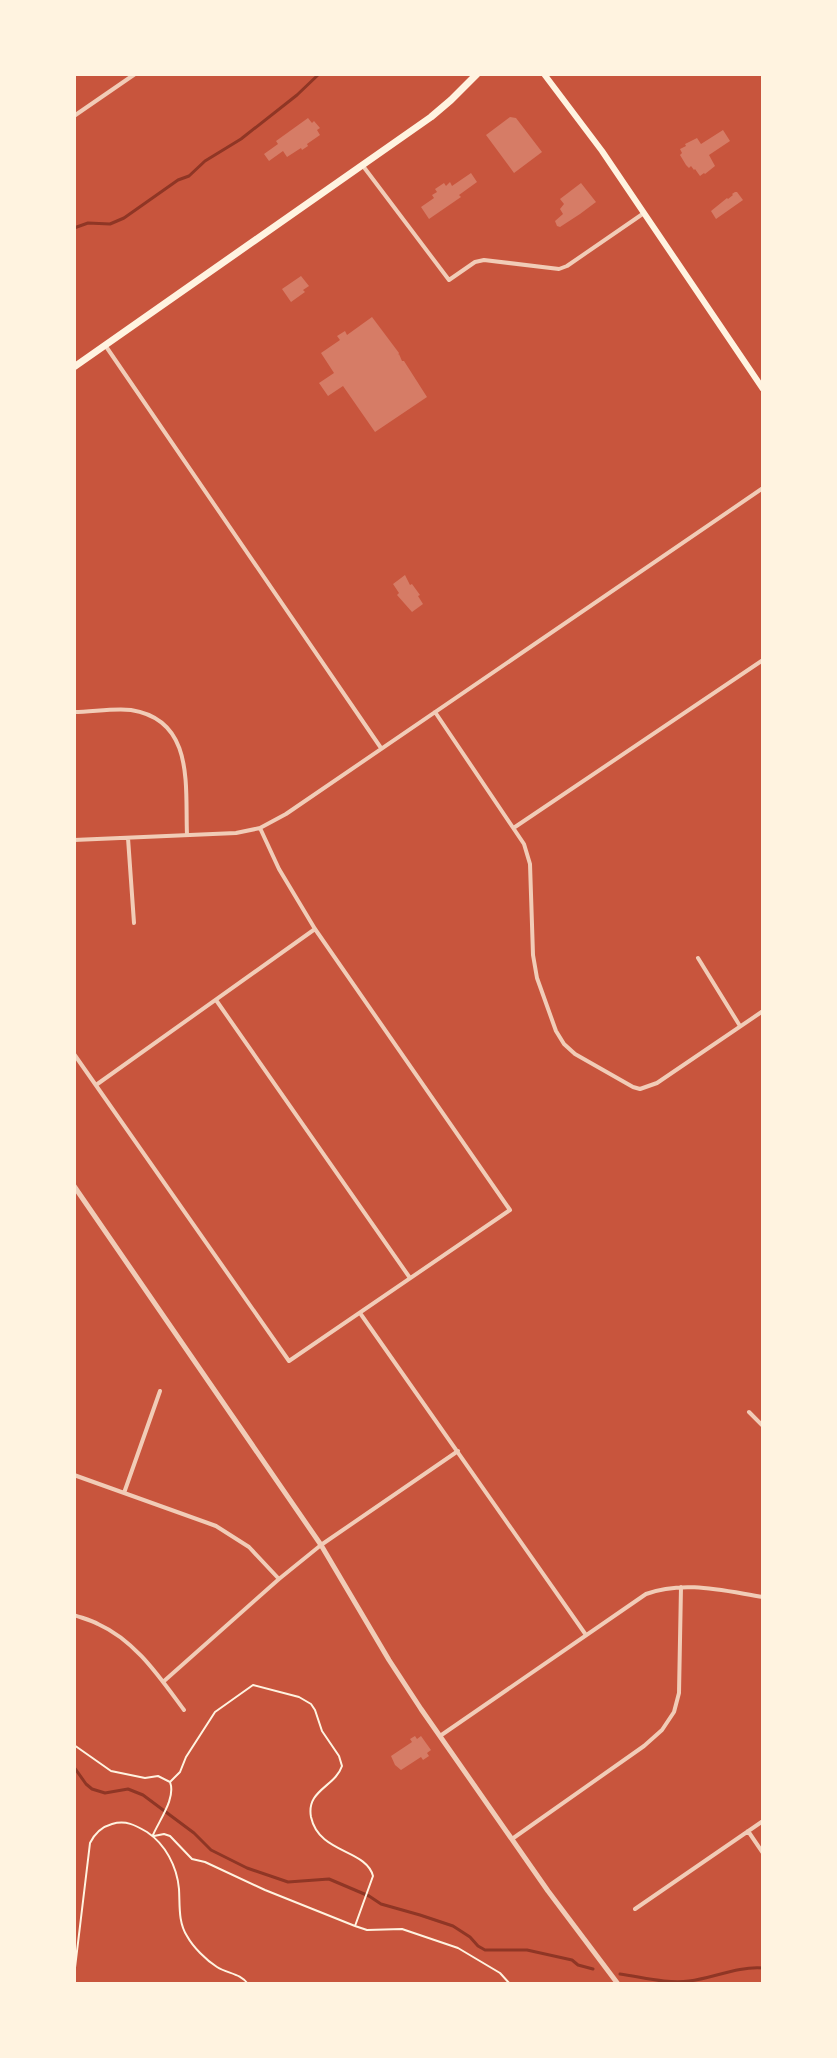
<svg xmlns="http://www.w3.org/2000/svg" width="837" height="2058" viewBox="0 0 837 2058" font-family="'Nunito Sans',sans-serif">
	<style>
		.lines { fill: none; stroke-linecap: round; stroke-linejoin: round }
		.stream { stroke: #8f3625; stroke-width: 3 }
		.building { fill: #d67c66 }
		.path { stroke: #fff3e0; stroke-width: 2 }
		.minor { stroke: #f1ccb7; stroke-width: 4 }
		.tertiary { stroke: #f1ccb7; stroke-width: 5 }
		.secondary { stroke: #fff3e0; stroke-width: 6 }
		.primary { stroke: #fff3e0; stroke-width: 7 }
	</style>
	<rect width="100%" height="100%" fill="#c8553d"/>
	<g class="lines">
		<path class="stream" d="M74 228 88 223 110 224 124 218 178 180 189 176 205 161 241 139 297 95 319 74
			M74 1767 86 1784 92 1789 105 1793 128 1789 143 1795 194 1833 211 1850 247 1868 288 1882 329 1879 369 1896 381 1904 420 1915 453 1926 470 1937 478 1946 485 1950H527L572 1960 578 1965 593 1969
			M620 1974C642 1977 667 1984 689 1981 714 1978 737 1966 763 1968"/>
	</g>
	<path class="building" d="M510 117 516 118 542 152 514 173 486 135Z
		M308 118 312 123 314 121 320 128 317 130 320 135 307 144 308 146 302 150 301 148 287 157 283 151 269 161 264 154 278 144 276 141Z
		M723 130 730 141 709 155 715 166 705 174 704 173 700 176 695 169 694 170 691 166 689 168 686 165 680 155 682 153 680 149 686 146 685 144 697 138 701 144Z
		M471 173 477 182 459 195 461 197 429 219 421 207 434 198 432 195 437 192 435 189 444 183 446 186 450 182 452 186Z
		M581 183 596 202 580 214 560 227 557 226 555 221 563 214 560 209 564 204 560 199Z
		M735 192H737L743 200 716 219 711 211 727 198 728 199 733 195 732 194Z
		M301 276 309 286 303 290 305 292 291 302 282 289Z
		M372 317 399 353 398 355 399 354 402 361H404L427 397 375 432 343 386 328 396 319 383 334 373 321 353 340 340 337 336 345 331 347 335Z
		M405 575 410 585 412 584 420 595 418 596 423 604 412 612 397 595 399 593 393 584Z
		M415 1736 417 1739 421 1736 431 1750 427 1753 429 1756 423 1760 421 1757 401 1770 395 1765 391 1756 412 1742 410 1739Z"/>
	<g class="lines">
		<path class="path" d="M74 1745 111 1771 145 1778 158 1776 170 1782
			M170 1782 180 1772 186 1757 215 1712 253 1685 299 1697 311 1704 315 1710 322 1731 339 1756 342 1766C335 1787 306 1790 311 1817 319 1854 366 1849 373 1876L355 1926
			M153 1835C160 1819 176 1798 170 1782
			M154 1836 164 1834 170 1836 192 1859 205 1862 265 1890 355 1926 367 1930 402 1929 458 1948 500 1973 510 1984
			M74 1976 90 1843C95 1833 101 1827 112 1824 126 1820 135 1825 147 1832 165 1844 177 1866 179 1889 180 1905 178 1922 187 1936 193 1947 206 1960 217 1967 228 1974 240 1973 248 1984"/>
		<path class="minor" d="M74 116 135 74
			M363 166 449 280 475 262 484 260 559 269 567 266 644 213
			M105 345 381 748
			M74 712C92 712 113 708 131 710 195 720 185 786 187 835
			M435 712 524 844 530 864 533 955 537 978 556 1031 564 1044 575 1054 633 1087 640 1089 657 1083 763 1011
			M515 827 763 660
			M128 838 134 923
			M74 840 236 833 260 828 286 814 763 488
			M698 958 740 1026
			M216 1000 410 1278
			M74 1054 289 1361 510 1210 315 929 279 869 260 828
			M96 1085 315 929
			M360 1313 586 1635
			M749 1412 763 1426
			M74 1475 216 1526 249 1547 279 1579
			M124 1493 160 1391
			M74 1615C82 1618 91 1620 98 1624 136 1641 160 1678 184 1710
			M163 1682 279 1579 321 1545 458 1451
			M440 1736 646 1594C684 1580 724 1591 763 1597
			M748 1831 763 1853
			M512 1839 644 1746 662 1730 674 1712 679 1693 681 1587
			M635 1909 763 1821"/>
		<path class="tertiary" d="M74 1186 321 1545 389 1660 421 1709 548 1891 618 1984"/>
		<path class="secondary" d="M544 74 602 151 763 389"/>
		<path class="primary" d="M74 367 431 117 451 100 477 74"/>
	</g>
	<rect width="837" height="2058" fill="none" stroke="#fff3e0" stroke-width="152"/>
</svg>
